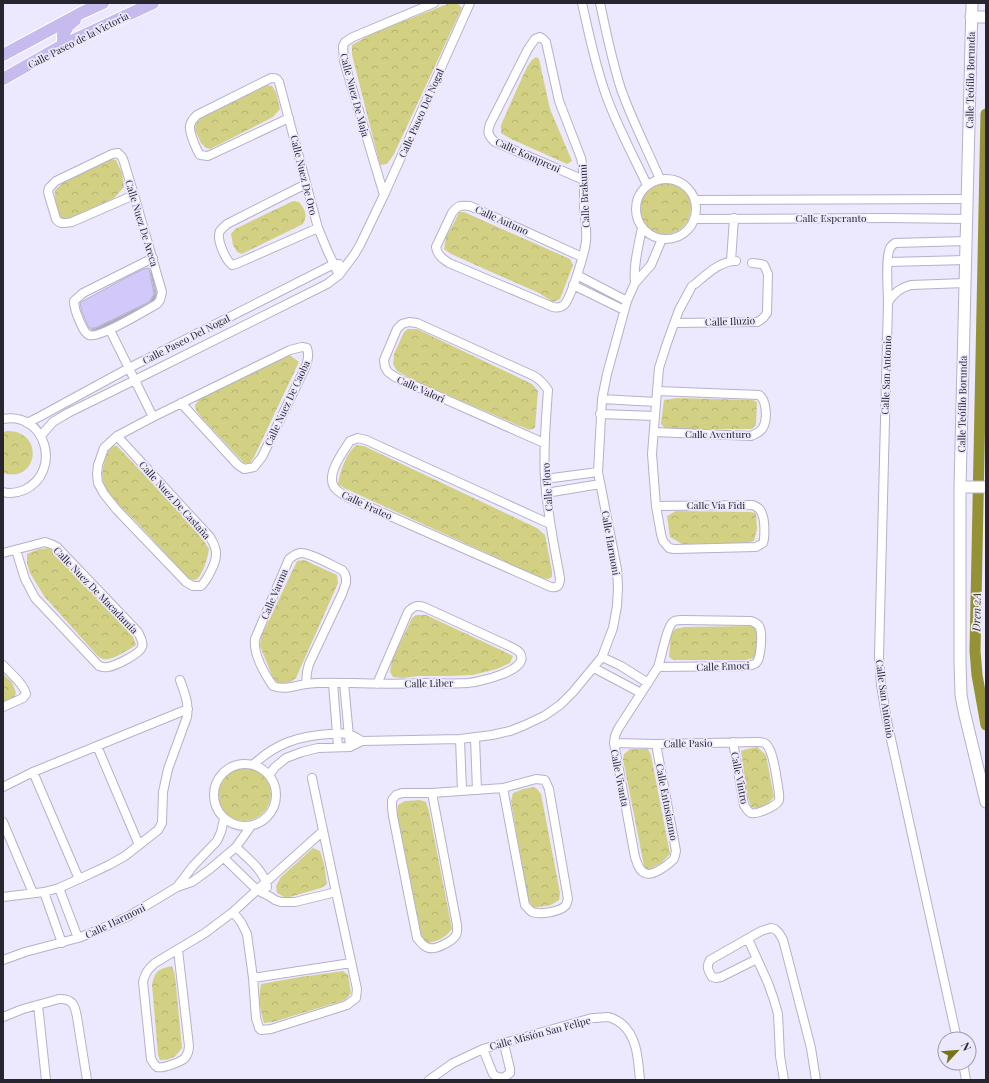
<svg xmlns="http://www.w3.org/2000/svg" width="989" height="1083" viewBox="0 0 989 1083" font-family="'Playfair Display',serif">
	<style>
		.park { fill: url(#park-crowns) }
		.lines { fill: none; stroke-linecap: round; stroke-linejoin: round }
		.canal { stroke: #949235; stroke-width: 11 }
		.building { fill: #d2c9fa; stroke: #b7b2cc; filter: url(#shadow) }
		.street-casing { stroke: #b5b1ca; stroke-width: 10 }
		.secondary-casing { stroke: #b5b1ca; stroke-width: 13 }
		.primary-casing { stroke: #fff; stroke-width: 14 }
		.street { stroke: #fff; stroke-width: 8 }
		.secondary { stroke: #fff; stroke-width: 11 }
		.primary { stroke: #c7bbee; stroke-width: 12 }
		.labels { text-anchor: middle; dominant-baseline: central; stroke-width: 3.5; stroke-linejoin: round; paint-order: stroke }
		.street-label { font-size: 10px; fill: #27252e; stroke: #ece8fe }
		.water-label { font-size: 11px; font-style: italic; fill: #35340d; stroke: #ece8fe }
	</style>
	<defs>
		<pattern id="park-crowns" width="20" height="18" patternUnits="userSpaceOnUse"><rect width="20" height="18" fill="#d2d183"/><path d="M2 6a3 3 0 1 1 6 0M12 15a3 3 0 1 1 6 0" fill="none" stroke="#b4b371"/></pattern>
		<filter id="shadow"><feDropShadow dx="3" dy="3" stdDeviation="1" flood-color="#0004"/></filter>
	</defs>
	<rect width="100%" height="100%" fill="#ece8fe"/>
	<path class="park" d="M450 3H457L462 8 394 154 387 164 380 165 352 55V45L373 33Z
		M536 57 539 59 550 109 572 161 567 164 511 139 501 133V125L516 91 527 67 532 60Z
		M266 85 272 86 276 92 280 109 273 117 210 149 205 147 201 143 195 130 196 123 200 119Z
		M111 159 116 160 122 173 124 187 114 198 69 219 60 220C57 210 54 200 55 190L66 180Z
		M639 208a26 26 0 1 1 52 0a26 26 0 1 1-52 0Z
		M293 201 299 202C305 209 308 215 303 224L242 254 237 252 233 245 231 234 235 229Z
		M459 212H464L570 259 573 265 560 299 553 302 539 293 451 254 444 249 446 237 455 221Z
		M408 329H417L532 384 538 391 535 428 530 430 515 424 419 383 397 371 393 364 394 354 404 332Z
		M285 356H291L299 362 254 457 250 463H244L202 418 196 410 195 405 201 397Z
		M677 398 753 400 757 402 756 425 751 429H666L661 424 663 407 664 400Z
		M6 431C45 429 39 484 3 473V433Z
		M356 445 364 446 537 528 545 535 552 571V577L548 579 541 578 344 488 338 484C340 471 346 454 356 445Z
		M111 446H117L173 505 202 538 209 549C208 556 202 580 194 580 193 580 188 578 187 578 172 561 157 544 142 528 131 516 109 498 104 484 99 474 106 455 111 446Z
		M676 511 750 512 756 513 757 529 754 541 747 543 682 544 670 537 667 516Z
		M49 548 66 562 133 637 136 645C128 650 112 661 103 659 100 658 97 655 95 653L44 596 30 573 27 563V554L39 549Z
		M304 560 337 575 338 583 296 678 290 682 279 684 273 678 260 646 261 637 297 561Z
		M416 615H426L501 650 513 656 510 663 497 669 473 675 449 676H418L403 678 393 677 390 672 392 660 412 618Z
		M753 626 758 631 757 648 754 658 745 660H673L669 657 671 634 675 629 684 627Z
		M4 675 12 682 16 693 14 698 3 703V676Z
		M757 747 766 755 774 797C767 805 762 810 751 807L747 794 741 751 747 749Z
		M630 749H648L651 755 670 854 661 863 648 870 644 866 623 759 624 754Z
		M217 794a27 27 0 1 1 54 0a27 27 0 1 1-54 0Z
		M534 787 537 789 541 794 560 893 559 900 551 905 534 908 528 900 511 801 513 793 523 789Z
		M420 800 426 802 429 811 452 929C446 937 437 942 427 943L422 939 397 813 398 805 405 801Z
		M313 848 320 851 324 864 327 884 321 888 286 898 277 893 276 886 281 877Z
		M172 966 175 975 182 1048C175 1057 172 1060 160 1060L158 1055 152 985C155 971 158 969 172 966Z
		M343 971 348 975 351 993 345 1000 273 1022 264 1023C260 1010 258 998 261 984L300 977Z"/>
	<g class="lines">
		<path class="canal" d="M986 114 975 651 977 675 986 725"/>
	</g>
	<path class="building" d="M149 268 154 294 149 302 95 328H89L82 312 80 303 83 301 131 275 144 269Z"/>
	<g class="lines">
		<g class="street-casing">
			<path id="street" d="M582 3C589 34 595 65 606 95 617 126 633 155 647 185
				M600 3C606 32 612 61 621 89 632 120 647 149 660 179
				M289 118 208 156 200 155C197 151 196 147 194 143 190 131 186 125 197 115L271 78C275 78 277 78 279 82L318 228 328 252 339 275
				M636 209a30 30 0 1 1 60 0a30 30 0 1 1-60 0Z
				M306 184 227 224C225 226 222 228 220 231 216 239 225 259 232 265L236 264 243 261 318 228
				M134 195 72 222C66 223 60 225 56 219L48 192 49 188 56 181 112 154 118 153 122 157 124 162 134 195 162 292 160 300 157 304C146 310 99 339 89 335 84 333 82 326 80 322 77 315 74 309 74 301L83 293 153 258
				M384 195 344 61 343 46 345 42 353 37 434 3
				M695 200 967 199
				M694 219 888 218 967 219
				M582 257 470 206C461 205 458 205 452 213L436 247C437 255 443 259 449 263L553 307C557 308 560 308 564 305 571 298 585 252 586 241 587 230 585 218 584 207 584 191 585 174 581 158L559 101 546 42 543 39 540 37 535 39 528 49 490 124C487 132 488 136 495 142L584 180
				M731 261 734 218
				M888 262 966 260
				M577 275 627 301
				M635 283C633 264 639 245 642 227
				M695 284C707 274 720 261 736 261
				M573 285 624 310
				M888 302C894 293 900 288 911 285L965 283
				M675 323 757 322C762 320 764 318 767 313L768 274 764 265 761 264 752 263
				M110 330 153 417
				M602 399 656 402
				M600 414 655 416
				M3 419C46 411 63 472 24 490 17 493 10 494 3 492
				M27 423 39 417 129 368 334 264H339
				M654 432 751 436C755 434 759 433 762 429 768 421 767 400 759 395L657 391
				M41 436 45 431 53 422 68 413 135 380 327 284 339 275 354 255 360 245 384 195 470 3
				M117 436 210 537C213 543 217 548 216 555 216 563 207 580 201 586H193L186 582 116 509 104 494 98 483 97 474 98 465 104 448 117 436 153 417 290 350 302 347 307 348C309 355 308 359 306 366L262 457 254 467 244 469 238 465 181 403
				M544 443 395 377 388 372 385 367 384 360 397 329 402 324 409 322 417 323 534 376C541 380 544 384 548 390 546 420 543 449 545 479 547 512 554 545 560 578 560 585 558 588 551 587L347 497C342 494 338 492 334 487 326 474 343 452 350 441L358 438 366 440 550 524
				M545 479 598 472
				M546 493 600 484
				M656 506 753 505C757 507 761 509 762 514 765 520 765 537 763 543L756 547 674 549 669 548 663 541 661 534 656 506 652 454 657 391 659 368 667 343 679 310 692 286
				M3 553 45 542 51 544 57 547 138 632C140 637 144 642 142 647 140 654 115 666 108 667 104 668 102 667 99 666L35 598 25 579 16 550
				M602 657 621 666 648 683
				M3 665C10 673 24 684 26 694L23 698 3 707
				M594 668 641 693
				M333 683 338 747
				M344 683 350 747
				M306 684 307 672 309 664 342 594 346 583V578L345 574 342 570C333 566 309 552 300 553 295 554 293 556 289 559L255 639C253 655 264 673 273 686 285 690 294 686 306 684 321 682 337 683 352 683 377 684 403 684 428 683 441 683 455 684 468 683 478 682 531 671 520 653 517 649 511 647 507 645L424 607C417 605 413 606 408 612L377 684
				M475 738 477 790
				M460 739 462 791
				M614 743 656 744 757 742C760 742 764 742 766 744 774 751 777 782 779 793 779 796 780 800 778 802 774 807 756 815 751 813 748 812 746 808 744 805L733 742
				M656 744 676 851C675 854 675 858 673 860 668 865 652 877 645 873 639 871 637 863 635 857L614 743 615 736 618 729 658 667C661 659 667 626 673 622 675 620 679 620 682 620L751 621C754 622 757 623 759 626 763 632 761 659 756 663 754 665 750 665 747 666L658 667
				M97 746 139 845
				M214 795a31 31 0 1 1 62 0a31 31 0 1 1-62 0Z
				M253 765C276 743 299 736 329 734 335 734 343 733 348 734 353 735 358 739 362 741
				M33 772 188 709
				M269 775 275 767 286 758 302 752 318 748 350 747 362 741 460 739 492 735 510 731 525 725 544 716 560 705 573 692 602 657 613 628 617 606 618 587 617 569 598 472 602 399 607 374 627 301 635 283 651 265 662 239
				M3 787 33 772 79 879
				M432 793 457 925C457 928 458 932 456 935 453 941 436 950 429 948 423 947 421 942 417 938L393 816 392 807V800L396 795 402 793H432L503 788 536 779 545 780 549 789 568 899C567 901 567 903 566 905 561 912 539 915 532 912 529 910 527 907 525 905L503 788
				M3 822 33 893
				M236 847C248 859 264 870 267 887
				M224 858 257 890 269 896 275 900 281 902H295L336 892
				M177 887 193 866 217 841 221 832 224 819
				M59 888 78 938
				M44 892 62 943
				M3 897 44 892 59 888 79 879 109 865 125 856 139 845 158 830 162 823 163 792 168 769 187 717C189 703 185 694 180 680
				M233 912 241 922 247 934 253 978 256 1018 259 1028 261 1030 271 1029 347 1005 356 998 357 989 336 892 312 778
				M748 939 768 983 774 1000 778 1014 780 1056 784 1080
				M178 950 189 1046C189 1051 188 1054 185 1058 181 1062 162 1069 157 1067 154 1065 153 1062 151 1059L143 982C145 973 148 969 155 963L205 933 233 912 257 890 323 831
				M757 959 721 977 716 978 712 977C708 970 706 967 710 960L761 931 771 928 775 929 779 933 783 940 786 951 811 1048 816 1080
				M3 960 25 952 78 938 96 931 129 916 177 887 192 882 210 869 236 847 251 826
				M253 978 351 963
				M38 1005 46 1080
				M3 1017 23 1009 59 999C73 998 75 1006 77 1017L87 1080
				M957 1039 887 721 881 685 879 656 888 303C888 291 885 258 890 248 892 245 892 245 895 243L966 241
				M483 1049 493 1074 497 1077 503 1078 510 1073V1069L504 1044
				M963 1063 966 1080
				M429 1080 453 1063 483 1049 592 1018C598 1018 603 1017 608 1017 614 1018 618 1021 622 1024 638 1038 638 1061 640 1080"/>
		</g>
		<g class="secondary-casing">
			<path id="secondary" d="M972 3 960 487V661L961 695 964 711 986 802
				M971 17H986
				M960 487H986"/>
		</g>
		<g class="primary-casing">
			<path id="primary" d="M63 45V35L68 26 75 20
				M3 55 83 12 103 3
				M3 79 63 45 153 3"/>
		</g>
		<use href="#street" class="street"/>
		<use href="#secondary" class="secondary"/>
		<use href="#primary" class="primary"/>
	</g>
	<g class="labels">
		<g class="street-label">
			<text transform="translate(78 40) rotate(-27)">Calle Paseo de la Victoria</text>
			<text transform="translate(970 80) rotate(-89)">Calle Teófilo Borunda</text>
			<text transform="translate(355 95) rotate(75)">Calle Nuez De Maja</text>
			<text transform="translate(421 113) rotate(-66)">Calle Paseo Del Nogal</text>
			<text transform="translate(528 155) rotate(24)">Calle Kompreni</text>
			<text transform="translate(304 175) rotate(76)">Calle Nuez De Oro</text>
			<text transform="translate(584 196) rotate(-93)">Calle Brakumi</text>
			<text x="831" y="218">Calle Esperanto</text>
			<text transform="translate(502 220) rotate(24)">Calle Autuno</text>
			<text transform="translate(142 223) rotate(73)">Calle Nuez De Areca</text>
			<text transform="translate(730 321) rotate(-2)">Calle Iluzio</text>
			<text transform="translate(186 339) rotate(-27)">Calle Paseo Del Nogal</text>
			<text transform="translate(886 375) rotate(-88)">Calle San Antonio</text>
			<text transform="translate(421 389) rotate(24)">Calle Valori</text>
			<text transform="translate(287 403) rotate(-65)">Calle Nuez De Caoba</text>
			<text transform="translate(962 404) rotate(-89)">Calle Teófilo Borunda</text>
			<text x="718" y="434">Calle Aventuro</text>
			<text transform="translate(547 487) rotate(-94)">Calle Floro</text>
			<text transform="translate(175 500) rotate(48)">Calle Nuez De Castaña</text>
			<text transform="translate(367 505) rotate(25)">Calle Frateo</text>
			<text x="716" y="505">Calle Vía Fidi</text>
			<text transform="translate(611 543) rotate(80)">Calle Harmoni</text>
			<text transform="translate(96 590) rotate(46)">Calle Nuez De Macadamia</text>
			<text transform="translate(274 594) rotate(-67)">Calle Varma</text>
			<text transform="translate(723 666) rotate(-2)">Calle Emoci</text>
			<text transform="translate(429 683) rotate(-1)">Calle Liber</text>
			<text transform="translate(885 699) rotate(82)">Calle San Antonio</text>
			<text transform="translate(688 743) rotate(-1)">Calle Pasio</text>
			<text transform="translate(620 778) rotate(79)">Calle Vivanta</text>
			<text transform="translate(740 778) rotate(79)">Calle Vintro</text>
			<text transform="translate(667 802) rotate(79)">Calle Entusiazmo</text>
			<text transform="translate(115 921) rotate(-26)">Calle Harmoni</text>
			<text transform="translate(540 1033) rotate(-15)">Calle Misión San Felipe</text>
		</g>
		<g class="water-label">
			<text transform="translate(976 612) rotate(-89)">Dren 2A</text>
		</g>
	</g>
	<rect width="989" height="1083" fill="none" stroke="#27252e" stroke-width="8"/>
	<g transform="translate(957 1051) rotate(64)"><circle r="19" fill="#ece8fe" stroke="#9d9aab"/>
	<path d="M0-3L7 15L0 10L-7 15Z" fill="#767419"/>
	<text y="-6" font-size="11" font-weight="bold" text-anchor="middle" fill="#27252e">N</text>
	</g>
</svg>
